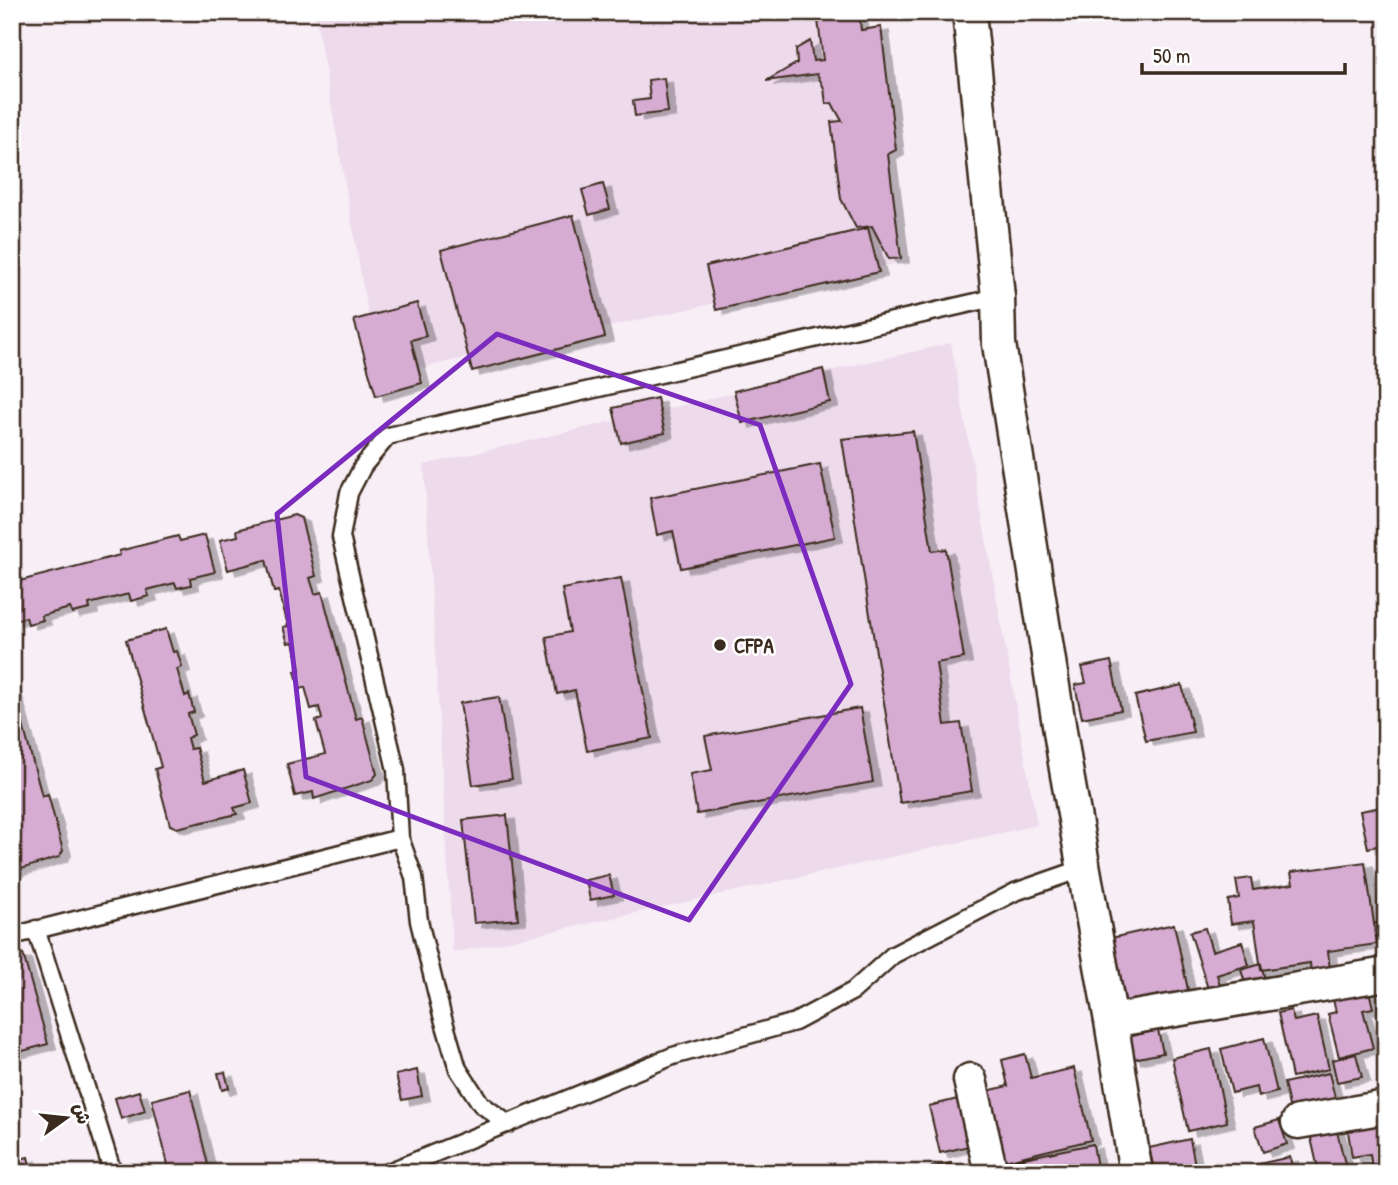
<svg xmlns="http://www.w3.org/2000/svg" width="1398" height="1185" viewBox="0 0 1398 1185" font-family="'Patrick Hand','Playpen Sans Arabic',sans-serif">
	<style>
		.built { fill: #eddaeb }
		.building { fill: #d6acd2; stroke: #3b2a1e; stroke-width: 2; filter: url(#shadow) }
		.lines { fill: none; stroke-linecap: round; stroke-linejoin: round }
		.lane-casing { stroke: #3b2a1e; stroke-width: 21 }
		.street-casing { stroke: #3b2a1e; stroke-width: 37 }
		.lane { stroke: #fff; stroke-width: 16 }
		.street { stroke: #fff; stroke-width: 32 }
		.marked { fill: none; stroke: #7b2cbf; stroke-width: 5; stroke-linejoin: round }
		.poi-dot { fill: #3b2a1e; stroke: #fff; stroke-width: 2.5 }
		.labels { text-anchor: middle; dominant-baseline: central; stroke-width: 5; stroke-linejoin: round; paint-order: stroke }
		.poi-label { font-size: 21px; font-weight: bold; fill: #3b2a1e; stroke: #fff; text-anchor: start }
	</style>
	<defs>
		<filter id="shadow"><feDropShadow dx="8" dy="4.5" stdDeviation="0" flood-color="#0004"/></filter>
	</defs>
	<rect width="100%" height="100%" fill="#f7eef6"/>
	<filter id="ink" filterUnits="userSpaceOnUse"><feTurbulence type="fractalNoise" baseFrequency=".0143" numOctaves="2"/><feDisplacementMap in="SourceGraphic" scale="14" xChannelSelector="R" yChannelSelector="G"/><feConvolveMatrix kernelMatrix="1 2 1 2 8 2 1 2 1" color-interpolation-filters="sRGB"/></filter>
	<g filter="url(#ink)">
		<path class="built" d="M315 12H853L902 262 379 377Z
			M951 343 1037 825 453 953 424 465Z"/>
		<path class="building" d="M817 12H859L861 30 881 27 896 150 888 154 901 258 889 259 872 226 856 228 841 199 831 122 842 121 832 103 826 104 824 88 817 74 766 81 797 63 796 49 810 41 813 61 823 60Z
			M664 78 668 112 635 116 633 101 650 99 648 80Z
			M603 184 610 209 589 215 582 190Z
			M573 215 605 337 472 371 441 250Z
			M868 228 879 272 716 310 706 266Z
			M417 303 426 336 411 340 422 383 376 396 354 320Z
			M823 369 830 402 742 423 734 391Z
			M657 398 665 433 621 443 613 408Z
			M913 431 932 551 946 549 964 658 936 663 945 725 961 723 972 791 900 803 842 439Z
			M820 464 835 537 681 568 673 531 657 535 650 498Z
			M294 515 301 518 316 576 310 578 315 594 322 592 356 719 362 717 377 774 372 780 314 799 313 792 295 796 287 764 325 754 316 721 322 719 319 707 311 709 305 687 300 689 295 671 300 670 293 642 288 643 283 627 288 626 279 591 274 592 266 560 228 570 220 540 238 536 237 530Z
			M205 535 215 572 190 578 191 585 177 588 175 583 147 590 149 596 131 601 129 594 89 604 90 609 72 613 70 608 41 616 43 620 28 624 26 617 12 621V583L120 555 119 551 178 536 180 541Z
			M621 578 652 738 587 751 575 690 557 694 546 637 570 632 562 589Z
			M166 629 173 652 177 651 182 667 177 669 185 696 189 694 194 712 188 714 194 735 187 738 190 749 196 748 205 781 243 770 252 803 234 808 237 814 177 828 170 825 155 769 161 767 126 640Z
			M1111 661 1121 710 1082 718 1075 685 1086 683 1082 667Z
			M12 684 42 796 48 794 63 851 59 857 12 872Z
			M1182 685 1193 732 1146 741 1135 696Z
			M499 697 512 779 473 785 460 703Z
			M860 708 873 782 697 814 690 774 712 770 705 736Z
			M1382 807 1386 825V844L1368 848 1360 811Z
			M507 815 518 919 474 923 463 820Z
			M1365 862 1377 944 1328 951 1330 970 1311 973 1310 963 1261 970 1254 921 1231 924 1228 900 1239 898 1236 880 1251 878 1253 890 1293 884 1291 872Z
			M609 875 614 895 590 900 586 880Z
			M1386 921V962L1383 963 1374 924Z
			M1174 924 1190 999 1128 1013 1111 938Z
			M1205 928 1212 951 1242 942 1249 965 1217 975 1222 991 1210 995 1190 932Z
			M23 954 48 1044 12 1054V957Z
			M1261 964 1266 983 1247 989 1241 970Z
			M1367 982 1373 1008 1363 1010 1373 1048 1339 1057 1328 1014 1336 1012 1331 991Z
			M1291 1010 1294 1021 1317 1016 1329 1069 1292 1077 1278 1013Z
			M1158 1030 1163 1053 1133 1059 1128 1037Z
			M1264 1038 1277 1092 1258 1097 1256 1087 1232 1093 1221 1049Z
			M1211 1049 1227 1122 1188 1131 1172 1058Z
			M1025 1054 1031 1078 1074 1068 1091 1140 1004 1161 987 1091 1008 1086 1002 1060Z
			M1356 1054 1362 1077 1337 1082 1332 1060Z
			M417 1070 422 1096 402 1100 396 1075Z
			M225 1072 229 1088 222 1090 218 1073Z
			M1329 1073 1338 1110 1292 1120 1284 1083Z
			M190 1090 210 1173H170L152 1100Z
			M139 1091 145 1111 121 1119 115 1098Z
			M966 1097 977 1144 940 1153 929 1106Z
			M1386 1112V1173H1347L1372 1169 1370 1154 1352 1157 1346 1119Z
			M1334 1119 1346 1168 1319 1173 1308 1125Z
			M1279 1120 1287 1144 1263 1152 1255 1127Z
			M1190 1139 1196 1170 1182 1173H1155L1149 1148Z
			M1093 1144 1098 1173H1007L1005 1162Z
			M28 1157 32 1173H12V1161Z
			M1290 1157 1293 1173H1218Z
			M951 1163 954 1173H933L932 1167Z"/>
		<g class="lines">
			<g class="lane-casing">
				<path id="lane" d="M400 838 396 770 341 537 349 493 363 466 388 436 998 297
					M36 929 113 1173
					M12 936 400 838 414 877 419 921 442 1015 458 1069 481 1104 508 1124
					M386 1173 673 1056 795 1022 853 991 893 955 1015 892 1084 868"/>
			</g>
			<g class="street-casing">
				<path id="street" d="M969 12 998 297 999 344 1066 769 1111 1021
					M970 1080 991 1173
					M1298 1122 1386 1107
					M1136 1173 1111 1021 1386 974"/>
			</g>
			<use href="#lane" class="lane"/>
			<use href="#street" class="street"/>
		</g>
	</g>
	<path class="marked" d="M497 334 760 425 851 684 689 920 306 777 277 514Z"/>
	<circle class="poi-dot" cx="720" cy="645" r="7"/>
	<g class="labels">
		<g class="poi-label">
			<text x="734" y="645">CFPA</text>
		</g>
	</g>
	<rect width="1398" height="1185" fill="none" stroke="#fff" stroke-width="42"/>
	<rect x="21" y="21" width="1356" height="1143" fill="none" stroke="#3b2a1e" stroke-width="2.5" filter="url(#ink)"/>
	<g transform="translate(66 1118) rotate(75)" stroke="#ffffff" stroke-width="5" paint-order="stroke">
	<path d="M0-5L12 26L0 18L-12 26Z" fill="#3b2a1e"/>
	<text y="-10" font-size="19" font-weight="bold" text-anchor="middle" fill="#3b2a1e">ش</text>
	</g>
	<path d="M1142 63v10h203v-10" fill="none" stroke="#3b2a1e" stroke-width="3.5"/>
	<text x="1153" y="63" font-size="21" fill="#3b2a1e" stroke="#ffffff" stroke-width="5" paint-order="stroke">50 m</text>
</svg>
